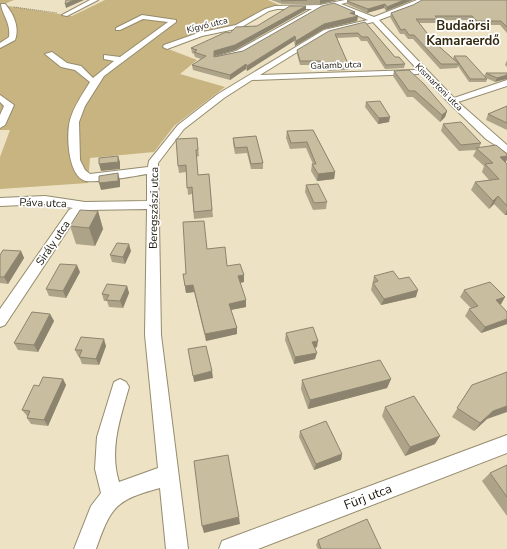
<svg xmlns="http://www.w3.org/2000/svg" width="507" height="549" viewBox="0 0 507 549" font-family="'Nunito Sans',sans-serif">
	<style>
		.green { fill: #c7b480 }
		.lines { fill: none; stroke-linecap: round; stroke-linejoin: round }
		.minor-casing { stroke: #958b6e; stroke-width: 2 }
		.path { stroke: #88806b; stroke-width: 1; stroke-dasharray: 1 1; stroke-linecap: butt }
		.minor { fill: #fff; fill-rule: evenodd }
		.wall { fill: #aca389 }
		.shaded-wall { fill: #8c846f }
		.building { fill: #c8bd9f; stroke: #8c846f }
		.labels { text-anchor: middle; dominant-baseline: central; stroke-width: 3.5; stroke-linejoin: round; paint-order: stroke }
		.far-street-label { font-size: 9px; fill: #1d190e; stroke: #fff }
		.street-label { font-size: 11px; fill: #1d190e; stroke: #fff }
		.far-district-label { font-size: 13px; font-weight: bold; fill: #31280e; stroke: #fff }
		.near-street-label { font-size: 13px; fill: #1d190e; stroke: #fff }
	</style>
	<rect width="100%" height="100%" fill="#ede2c3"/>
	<path class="green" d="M0 0H14L2 5 72 16 105 0H268L279 5 263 9 235 25 202 32 163 47 197 60 180 74 225 87 174 126 154 152 90 158 88 183 0 189V157L10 130H0Z"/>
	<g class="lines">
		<g class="minor-casing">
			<path id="minor" d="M90 0H98L67 16 62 15Z
				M345 0H357L341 4 374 17 417 0H425L411 8 379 20 454 98 507 80V86L458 102 507 145V153L486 139 449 103 373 22 328 33 260 75 415 70 419 72 418 74 252 80 224 98 184 129 158 163 161 335 188 549H166L160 488C116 500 111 506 96 549H74L91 506 101 493 95 469 97 437 114 382 120 379 126 382 129 387C120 419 109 450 119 482L158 468 145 335 147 209 87 210 77 216 5 325 0 327V309L69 210 73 208 45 204 0 206V198L45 196 85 202 147 201V174C135 176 96 183 86 181 68 177 66 135 70 120 74 106 82 95 90 82L75 70 61 67 45 54 52 52 67 63 81 66 93 78 114 61 104 59V55L120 57 168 22 143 19 120 30H116V28L142 15 176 20V22L104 76 85 106 79 122 80 160 85 170 90 174 148 167 149 161 178 125 218 94 324 30 368 20 334 6 321 9 242 55 218 60V56L236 51 312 9H277L269 11 240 28 202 36 167 49 163 47 164 45 198 33 236 25 265 9 275 6 320 5Z
				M1 4H5C13 13 20 27 15 40L0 48V43L9 37C11 22 2 15 1 4Z
				M0 95 14 105 5 125 0 128V115L4 106 0 102Z
				M507 435V453L258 549H219L222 541 230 538Z"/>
		</g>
		<path class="path" d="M14 7 57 13"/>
		<use href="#minor" class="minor"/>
	</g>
	<path class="wall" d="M271 0H337L320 4H282Z
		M413 0 386 11 384 8 367 13 347 4V1Z
		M507 0V33L500 25H476L471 20H437L436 23H419L434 42 453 59 454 56 484 76 486 73H507L495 82 486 78 487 79 486 82H469L458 66 457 68 440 69 413 39H408L404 34H400L390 17 391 13 413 5Z
		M306 6V10L235 50 215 56 214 57 243 51 355 15 358 16 357 21 324 29 295 46 294 41 247 71 246 69 230 80 193 70 192 65 201 59 195 57 194 54 192 53 191 48 230 33 257 26Z
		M365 22 395 57 405 64 404 68 385 69 367 41H361L358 37 337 38 349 66 348 70 327 71 326 67 319 65H300L297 54V50Z
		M507 60V67L505 65Z
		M394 71 447 111 445 117 440 122 413 97H407L393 76Z
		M366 102 389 122 378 124 365 107Z
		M507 106V130L486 120 488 114Z
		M443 124 481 143 479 148 507 154V159L506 163 507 164V215H505L494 204 489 209 471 190 475 182 489 180 482 172 484 166 473 156 476 150 459 151 441 131Z
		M313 130 335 172 334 179 317 181 311 171 312 164H313L306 148 290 149 286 138 287 131Z
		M256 136 263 163V169H251L247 153 235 154 233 143V138Z
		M197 138 199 156 196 157 198 175 209 174 213 217 194 219 192 194 188 195 186 172 179 173 178 166Z
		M306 185 327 202 326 209 313 210 305 192Z
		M98 211 103 229 95 246 76 244 70 226Z
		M207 249 227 266 244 275V282L240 283 246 307 231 310 237 328V334L206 341 194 292 186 293 183 274H186Z
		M21 251 24 258 8 284 0 283V255Z
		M131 251 125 264 112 262 110 255Z
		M80 272 66 298 49 296 46 289Z
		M374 276 399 279 416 297 381 305 371 290Z
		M127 286 129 293 123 308 109 307 107 301H104L102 294Z
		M464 290 505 297 501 304 500 305 507 312V324L481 333 465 316 469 309 471 308 460 297Z
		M50 314 54 321 38 352 18 350 14 343Z
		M286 333 317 347 315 348V359L294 364 285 340Z
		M106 346 99 365 82 364 79 356H78L75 350Z
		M63 379 66 385 48 426 31 424 27 418 28 416H27L22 410Z
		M391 379 387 388 308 409 301 389 302 380Z
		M472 385 487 419 474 431 452 417Z
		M385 407 435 444 405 456 382 416Z
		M300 431 342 454 341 460 314 470 299 437Z
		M507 465V516L482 481 490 473Z
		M318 540 381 549H318L316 545Z"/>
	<path class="shaded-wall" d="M74 0H84L66 8 65 4Z
		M320 0H337L320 4Z
		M404 0H413L386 11 387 7Z
		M385 4 384 8 367 13 368 9Z
		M306 6V10L235 50 215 56 214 62V51Z
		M355 12V16L350 13Z
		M358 16 357 21 324 29 295 46 296 41 324 24Z
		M295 36 294 41 247 71V66Z
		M246 64V69L230 80V75Z
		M507 75V79L495 82 497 78Z
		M447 111 445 117 440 122 442 115Z
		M390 117 389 122 378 124 379 118Z
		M118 156 120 162V169L101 171 99 164Z
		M507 156V159L505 163 500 157Z
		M335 172 334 179 317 181 318 174Z
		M118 173 120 180V187L101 190 99 183Z
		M498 196 494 204 489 209 493 201Z
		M507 210V215H505Z
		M98 211 103 229 95 246 89 228Z
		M129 244 131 251 125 264 123 257Z
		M21 251 24 258 8 284 4 277Z
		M77 265 80 272 66 298 63 291Z
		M244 275V282L238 283V276Z
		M193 285 194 292 186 293 185 286Z
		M127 286 129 293 123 308 120 301Z
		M418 290 416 297 381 305 384 299Z
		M505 297 501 304 492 307 496 300Z
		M246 300V307L230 310 229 304Z
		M50 314 54 321 38 352 34 345Z
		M507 319V324L481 333 485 327Z
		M237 328V334L206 341 205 334Z
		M104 339 106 346 99 365 96 359Z
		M318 341 317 347 311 349 312 342Z
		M317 353 315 359 294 364 295 357Z
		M212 371 213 378 194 382 193 376Z
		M63 379 66 385 48 426 44 420Z
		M391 379 387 388 308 409 310 400Z
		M507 406V412L487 419 474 431 480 423 493 411Z
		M440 436 435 444 405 456 410 447Z
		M342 454 341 460 314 470 316 464Z
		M239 517 240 524 204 533 202 526Z"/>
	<path class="building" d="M66 0H74L65 4Z
		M281 0H307L282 1Z
		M349 0H404L387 7 385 4 368 9 347 1Z
		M422 0H507V27L501 21H477L472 16H435L438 19H416L434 42 459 64H441L414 35H409L405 29 401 30 391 13 413 5Z
		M334 3 355 12 350 13 358 16 324 24 296 41 295 36 247 66 246 64 230 75 192 65 206 56 194 52 197 50 191 48 226 32 230 33 236 27 257 26 290 6H306L235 45 214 51V57L243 51 322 6Z
		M365 22 395 57H399L405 64 386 65 368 37H362L358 33 335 34 349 66 327 67 326 63 320 61H300L297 50 329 31Z
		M454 56H466L487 79H470Z
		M409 70 424 84 447 111 442 115 415 91H409L394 71Z
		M486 73H507V75L497 78Z
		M380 101 390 117 379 118 366 102Z
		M507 106V123L488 114Z
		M461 122 481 143 461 145 443 124Z
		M313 130 335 172 318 174 312 164H316L307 142 291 143 287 131Z
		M256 136 263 163 251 164 247 147 235 148 233 138Z
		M197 138 198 150H196L198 175 209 174 212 210 194 212 192 187 187 188 186 165 178 166 176 139Z
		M496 145 507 154V156L500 157 507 164V206L498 196 493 201 475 182 499 179 485 164 493 163 476 148Z
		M118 156V162L99 164V158Z
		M118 173V181L99 183V176Z
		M318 184 327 202 314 203 306 185Z
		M80 210 98 211 89 228 70 226Z
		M204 221 207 249 225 247 227 266 240 264 244 275 238 276 246 300 229 304 237 328 205 334 193 285 185 286 183 274H186L183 222Z
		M117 243 129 244 123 257 110 255Z
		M3 250 21 251 4 277H0V255Z
		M60 264 77 265 63 291 46 289Z
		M393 271 399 279 409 277 418 290 384 299 373 283 378 281 374 276Z
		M490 282 505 297 496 300 507 312V319L485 327 469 309 478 306 464 290Z
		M107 284 127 286 120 301 106 300 109 295 102 294Z
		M32 312 50 314 34 345 14 343Z
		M313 327 318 341 312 342 317 353 295 357 286 333Z
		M81 337 104 339 96 359 79 357 82 350H75Z
		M206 346 212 371 193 376 188 349Z
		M380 360 391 379 310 400 302 380Z
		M507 372V406L493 411 480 423 457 408 472 385Z
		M43 377 63 379 44 420 27 418 30 411 22 410 34 385 39 386Z
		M414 396 440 436 410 447 385 407Z
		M326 421 342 454 316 464 300 431Z
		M228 455 239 517 202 526 194 461Z
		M507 465V497L490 473Z
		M367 519 381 549H321L318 540Z"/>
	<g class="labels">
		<g class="far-street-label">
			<text transform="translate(207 25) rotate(-14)">Kígyó utca</text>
			<text transform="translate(336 65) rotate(-2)">Galamb utca</text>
			<text transform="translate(439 87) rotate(45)">Kismartoni utca</text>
		</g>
		<g class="street-label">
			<text transform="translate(43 203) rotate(2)">Páva utca</text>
			<text transform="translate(154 208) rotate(-89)">Beregszászi utca</text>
			<text transform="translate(53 243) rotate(-56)">Sirály utca</text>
		</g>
		<g class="far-district-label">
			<text x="463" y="26">Budaörsi<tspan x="463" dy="15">Kamaraerdő</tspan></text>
		</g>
		<g class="near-street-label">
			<text transform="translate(368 497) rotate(-21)">Fürj utca</text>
		</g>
	</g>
</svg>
